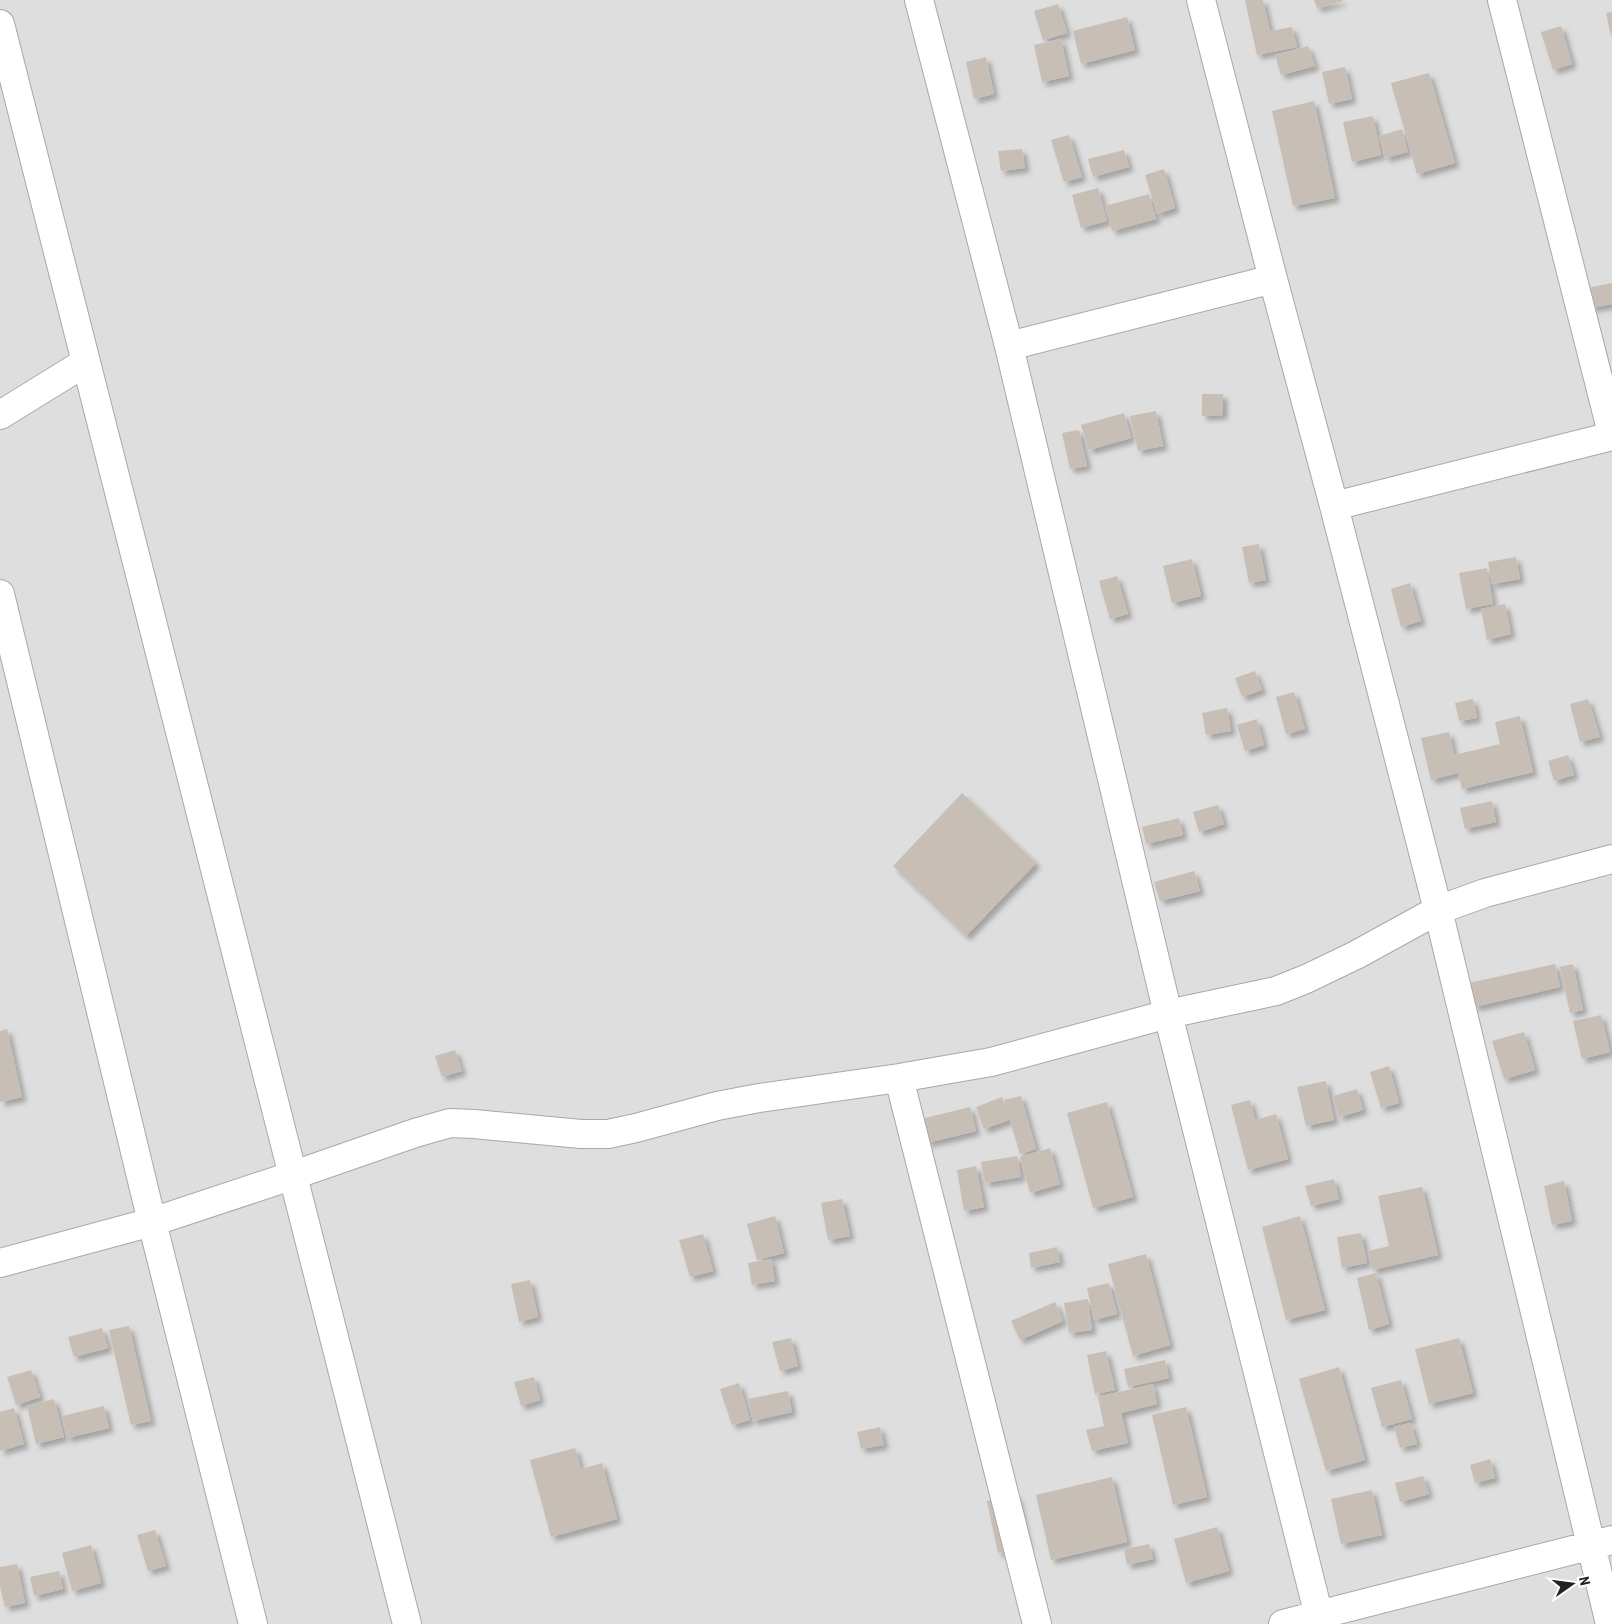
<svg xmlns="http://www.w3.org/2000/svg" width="1612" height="1624" viewBox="0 0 1612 1624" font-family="'Roboto Condensed',sans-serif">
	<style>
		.residential { fill: #dfdede }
		.building { fill: #c7beb6; filter: url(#shadow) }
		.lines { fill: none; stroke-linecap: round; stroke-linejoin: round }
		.minor-casing { stroke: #a8a8a8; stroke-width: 30 }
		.minor { stroke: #fff; stroke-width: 28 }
	</style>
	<defs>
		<filter id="shadow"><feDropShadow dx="4.5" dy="4.5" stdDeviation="2.5" flood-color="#0004"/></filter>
	</defs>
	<rect width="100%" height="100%" fill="#f2efe7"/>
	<path class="residential" d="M0 0H1612V1624H0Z"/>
	<path class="building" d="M1245 0H1263L1270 31 1292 27 1297 47 1257 55Z
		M1314 0H1343V1L1317 8Z
		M1058 4 1067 33 1043 40 1034 11Z
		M1612 12V35H1611L1606 13Z
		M1127 17 1135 50 1081 64 1073 31Z
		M1561 26 1572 64 1553 70 1541 32Z
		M1061 39 1069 76 1042 82 1034 45Z
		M1308 46 1315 66 1281 75 1275 55Z
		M986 57 994 94 974 99 966 62Z
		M1345 67 1352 99 1329 104 1322 72Z
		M1429 73 1455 163 1417 174 1391 83Z
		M1314 101 1335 198 1293 206 1272 111Z
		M1373 116 1381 155 1352 162 1343 122Z
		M1402 129 1408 152 1385 158 1379 136Z
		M1069 135 1082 177 1064 182 1051 140Z
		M1022 149 1025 168 1001 171 998 151Z
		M1124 150 1129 167 1093 177 1088 159Z
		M1164 169 1175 208 1157 214 1145 175Z
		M1098 188 1107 221 1081 228 1072 195Z
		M1149 194 1156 219 1112 231 1105 206Z
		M1612 283V304L1591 308 1587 288Z
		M1202 394H1223V415L1202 416Z
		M1156 411 1163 446 1138 451 1130 416Z
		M1124 413 1131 438 1089 450 1081 425Z
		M1079 430 1087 466 1070 469 1062 433Z
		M1259 544 1266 580 1249 583 1242 547Z
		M1516 557 1520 579 1492 584 1488 562Z
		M1192 559 1201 596 1172 603 1163 566Z
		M1487 568 1493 604 1466 609 1459 573Z
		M1117 576 1128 614 1110 619 1099 581Z
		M1410 583 1421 621 1401 627 1391 589Z
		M1505 604 1511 634 1487 640 1481 609Z
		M1255 671 1262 690 1242 697 1235 678Z
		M1294 692 1305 729 1286 734 1276 697Z
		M1473 699 1477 718 1459 721 1455 703Z
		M1588 699 1600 737 1580 742 1570 704Z
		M1227 708 1231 731 1206 735 1202 713Z
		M1520 716 1533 772 1462 789 1458 773 1431 780 1421 738 1449 732 1454 755 1500 744 1495 722Z
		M1257 719 1264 745 1245 751 1237 725Z
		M1568 755 1574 775 1554 781 1548 761Z
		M962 793 1036 863 966 936 893 866Z
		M1492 801 1496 822 1465 829 1460 808Z
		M1218 805 1224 824 1199 832 1193 812Z
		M1179 818 1183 835 1146 844 1142 827Z
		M1194 871 1200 891 1160 901 1154 882Z
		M1555 964 1560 987 1474 1007 1469 983Z
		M1573 964 1583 1010 1570 1013 1560 967Z
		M1601 1015 1610 1052 1582 1059 1573 1021Z
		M7 1029 22 1097 0 1102V1031Z
		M1524 1032 1535 1070 1504 1079 1492 1041Z
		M455 1050 462 1071 442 1077 435 1056Z
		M1389 1066 1399 1103 1381 1108 1370 1072Z
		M1326 1081 1334 1120 1306 1126 1297 1087Z
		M1357 1089 1363 1110 1339 1117 1333 1096Z
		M1021 1096 1036 1149 1020 1154 1004 1100Z
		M1002 1097 1009 1120 984 1129 976 1107Z
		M1250 1100 1255 1120 1276 1114 1288 1159 1248 1170 1231 1105Z
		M1107 1102 1133 1197 1093 1208 1067 1113Z
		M970 1107 976 1131 927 1143 921 1119Z
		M1050 1148 1060 1184 1030 1193 1020 1157Z
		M1017 1156 1021 1177 985 1183 981 1162Z
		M976 1166 984 1207 964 1211 957 1170Z
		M1334 1179 1339 1199 1311 1206 1305 1186Z
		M1564 1181 1572 1221 1552 1225 1544 1186Z
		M1422 1187 1438 1255 1372 1270 1368 1251 1389 1246 1378 1196Z
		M842 1199 850 1236 828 1240 821 1203Z
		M775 1216 784 1253 757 1260 747 1224Z
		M1300 1216 1325 1310 1286 1320 1262 1227Z
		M1361 1233 1367 1263 1342 1268 1337 1237Z
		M703 1234 713 1271 690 1277 679 1240Z
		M1057 1247 1060 1262 1031 1268 1029 1253Z
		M1146 1254 1170 1345 1133 1356 1108 1264Z
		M771 1259 775 1281 752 1285 748 1263Z
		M1376 1273 1389 1324 1369 1330 1357 1278Z
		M530 1280 538 1317 519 1322 511 1284Z
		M1109 1283 1117 1314 1094 1320 1087 1288Z
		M1088 1299 1092 1330 1069 1333 1064 1303Z
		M1055 1302 1063 1321 1020 1340 1011 1321Z
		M129 1326 151 1421 131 1425 109 1330Z
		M102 1328 108 1348 74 1357 68 1337Z
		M791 1338 798 1366 780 1371 772 1342Z
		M1459 1338 1473 1393 1429 1404 1415 1349Z
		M1106 1351 1115 1390 1095 1394 1087 1355Z
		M1165 1360 1169 1378 1128 1387 1124 1369Z
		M1339 1367 1365 1460 1326 1471 1299 1379Z
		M31 1370 40 1397 16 1405 7 1377Z
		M534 1377 540 1400 521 1406 514 1382Z
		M1401 1380 1412 1419 1382 1427 1371 1388Z
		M739 1383 750 1420 732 1425 720 1389Z
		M1153 1384 1157 1404 1121 1413 1128 1443 1092 1451 1086 1430 1104 1426 1098 1397Z
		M788 1391 792 1412 753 1421 748 1399Z
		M54 1399 64 1437 36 1444 27 1406Z
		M104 1406 109 1428 67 1438 62 1416Z
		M1186 1407 1207 1497 1173 1505 1152 1415Z
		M14 1408 24 1444 0 1451V1412Z
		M1411 1423 1417 1444 1400 1448 1394 1427Z
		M880 1427 884 1445 861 1449 857 1432Z
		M575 1448 581 1469 602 1463 617 1519 551 1537 530 1460Z
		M1490 1459 1495 1478 1475 1483 1470 1465Z
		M1423 1476 1429 1494 1400 1502 1395 1483Z
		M1112 1477 1127 1542 1051 1560 1036 1495Z
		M1372 1490 1382 1535 1341 1544 1331 1499Z
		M1017 1495 1028 1547 998 1553 987 1501Z
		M1217 1527 1229 1571 1186 1583 1174 1539Z
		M155 1530 166 1566 148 1571 137 1535Z
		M1149 1544 1153 1559 1127 1565 1124 1549Z
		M91 1545 101 1583 72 1591 62 1553Z
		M17 1564 25 1603 5 1607 0 1587V1567Z
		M59 1571 63 1589 34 1596 30 1577Z"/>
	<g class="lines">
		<g class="minor-casing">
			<path id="minor" d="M919 0 1009 346 1168 1014 1321 1624
				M1201 0 1273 279 1334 506 1438 910 1610 1624
				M1502 0 1612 433
				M0 24 407 1624
				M1009 346 1273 279
				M0 415 86 362
				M1334 506 1612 436
				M0 594 152 1222 253 1624
				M899 1078 1037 1624
				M0 1263 152 1222 294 1175 415 1133 450 1123 474 1124 581 1134H608L636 1128 717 1106 759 1098 899 1078 991 1062 1168 1014 1276 991 1306 979 1356 955 1438 910 1485 893 1612 859
				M1283 1624 1612 1540"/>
		</g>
		<use href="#minor" class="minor"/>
	</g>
	<g transform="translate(1572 1584) rotate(76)" stroke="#ffffff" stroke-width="4" paint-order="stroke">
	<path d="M0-4L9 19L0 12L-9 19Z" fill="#212121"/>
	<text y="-8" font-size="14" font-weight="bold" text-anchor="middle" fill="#212121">N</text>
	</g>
</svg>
